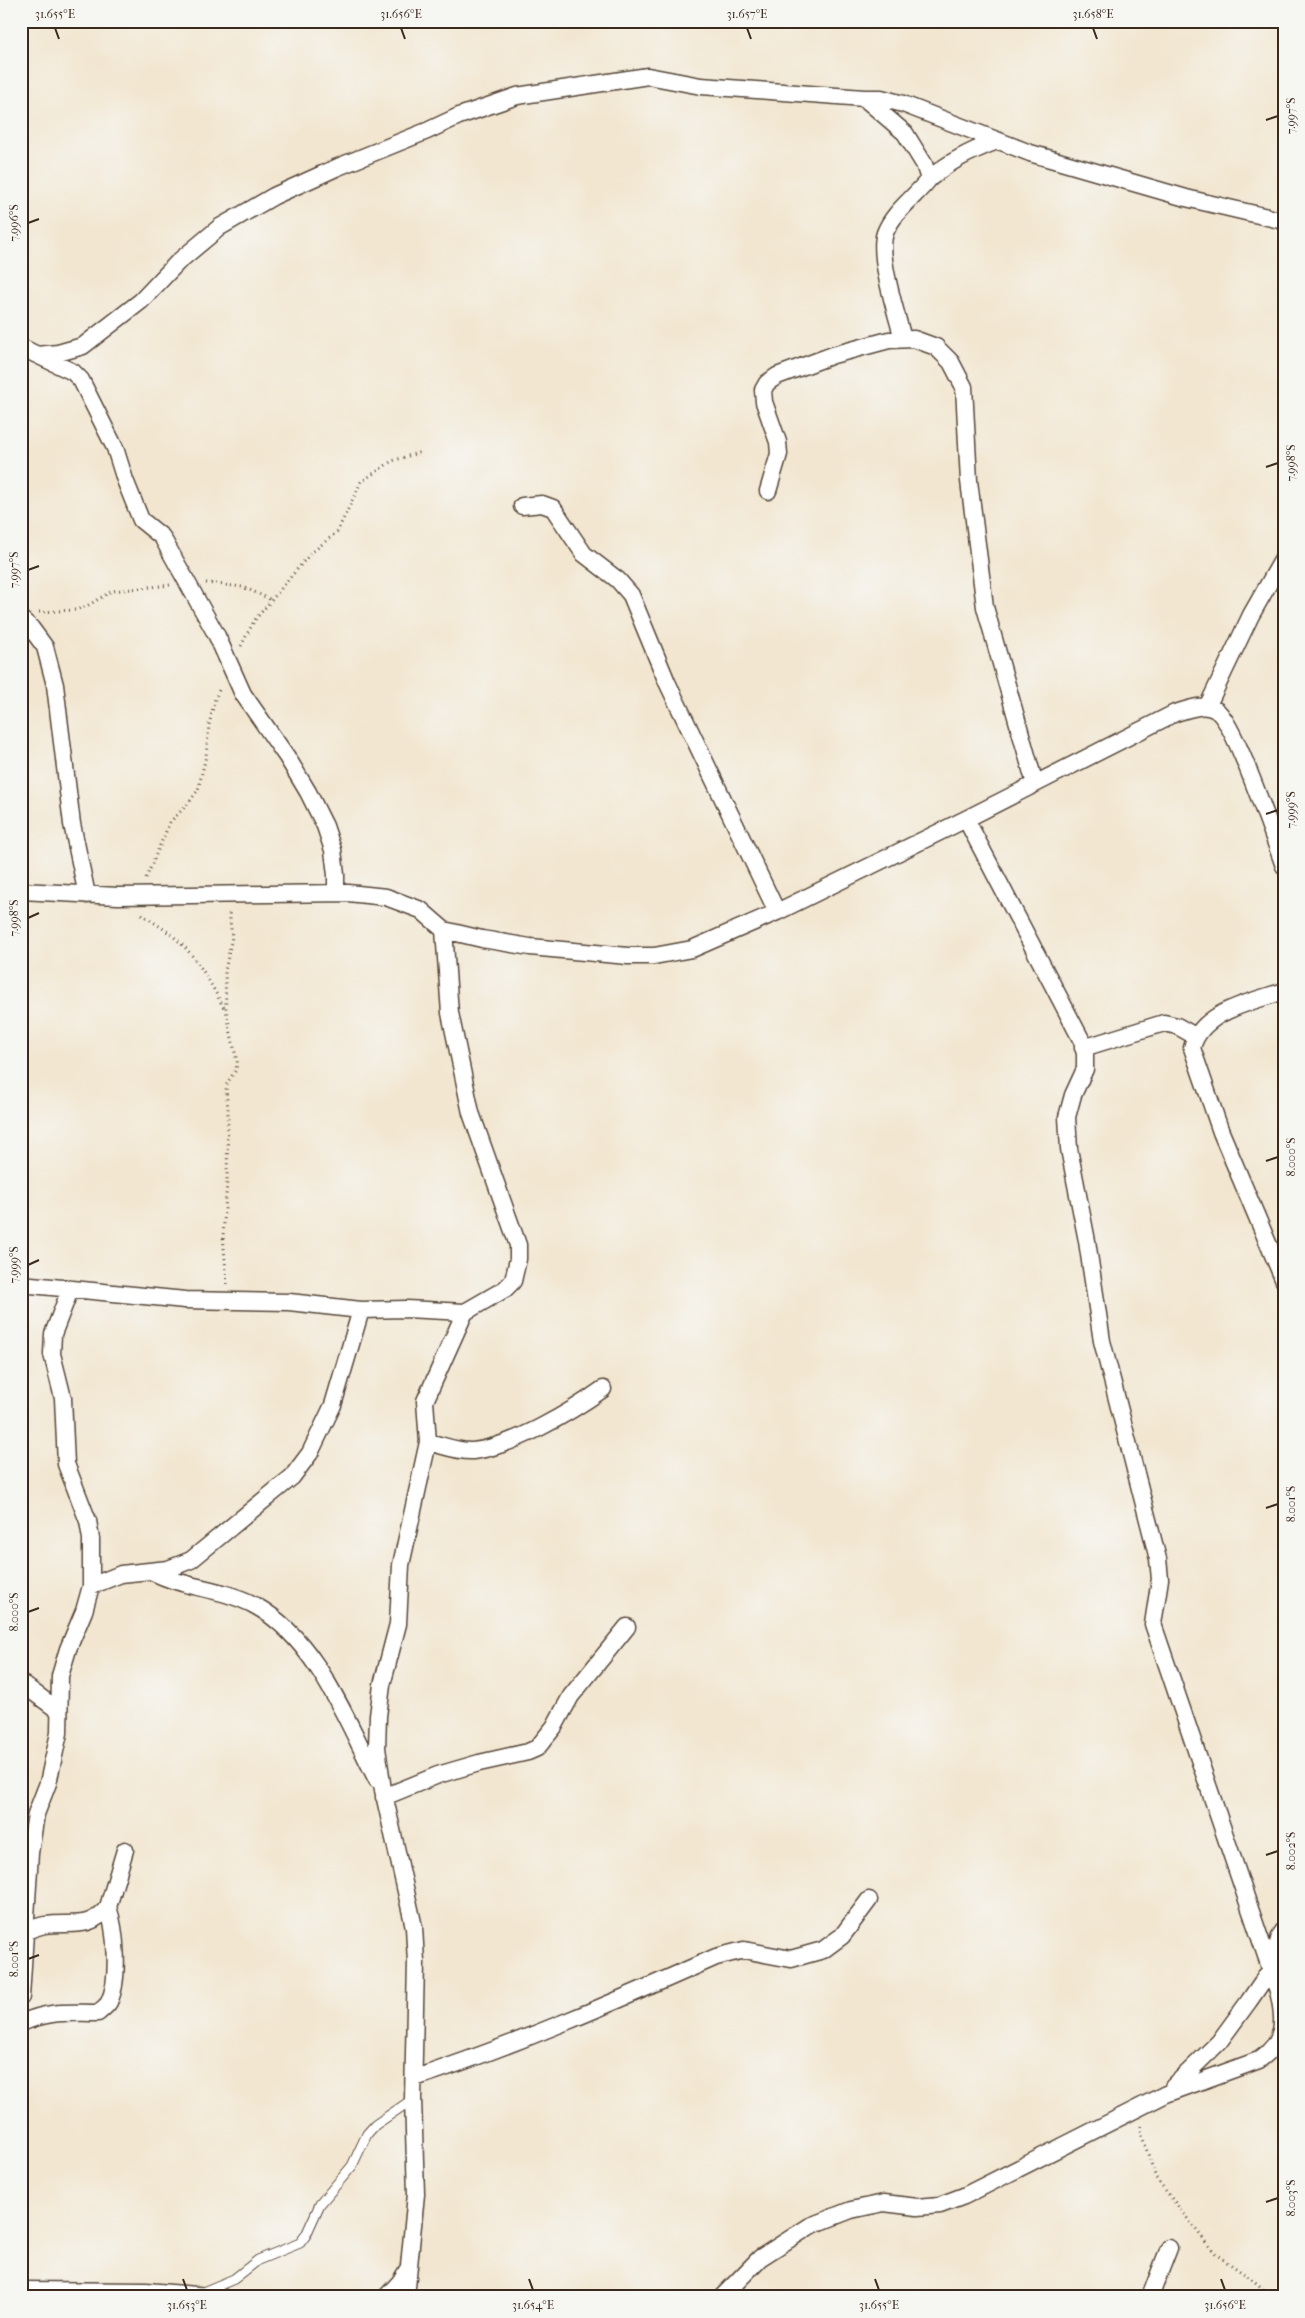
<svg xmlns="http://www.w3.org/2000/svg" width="1305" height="2318" viewBox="0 0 1305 2318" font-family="'IM FELL French Canon',serif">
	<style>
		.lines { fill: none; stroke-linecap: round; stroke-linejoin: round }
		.service-casing { stroke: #564639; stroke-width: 11 }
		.minor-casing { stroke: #564639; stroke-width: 19 }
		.path { stroke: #564639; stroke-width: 3; stroke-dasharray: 1 4; stroke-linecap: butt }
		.service { stroke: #fff; stroke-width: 9 }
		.minor { stroke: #fff; stroke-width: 16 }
		.ticks { fill: none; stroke: #3b2a1e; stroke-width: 2 }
		.neatline { fill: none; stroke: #3b2a1e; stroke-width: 2 }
		.ticks-label { font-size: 12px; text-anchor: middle; fill: #3b2a1e }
	</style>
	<rect width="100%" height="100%" fill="#f6f6f2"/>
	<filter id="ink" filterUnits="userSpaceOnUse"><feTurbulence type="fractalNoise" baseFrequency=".02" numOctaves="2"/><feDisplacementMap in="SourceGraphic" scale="10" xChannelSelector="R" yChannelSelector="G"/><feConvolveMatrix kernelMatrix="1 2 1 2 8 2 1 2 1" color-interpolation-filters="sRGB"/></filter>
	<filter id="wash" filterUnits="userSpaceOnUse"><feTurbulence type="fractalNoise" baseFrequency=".0096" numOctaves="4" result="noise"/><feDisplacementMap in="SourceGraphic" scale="20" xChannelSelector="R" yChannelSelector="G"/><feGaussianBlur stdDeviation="1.12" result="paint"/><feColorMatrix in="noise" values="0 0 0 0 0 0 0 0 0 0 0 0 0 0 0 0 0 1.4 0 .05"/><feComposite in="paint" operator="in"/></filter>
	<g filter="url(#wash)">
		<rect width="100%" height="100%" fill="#f2e6d0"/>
	</g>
	<g filter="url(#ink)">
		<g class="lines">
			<g class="service-casing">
				<path id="service" d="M203 2292 234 2279 258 2260 300 2243 306 2235 320 2204 352 2166 367 2134 375 2125 413 2099"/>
			</g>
			<g class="minor-casing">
				<path id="minor" d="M864 98H881L903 104 1030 153 1186 198 1284 221
					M929 179C950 161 971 151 997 141
					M21 347 37 355 58 353 83 346 141 301 178 262 220 227 274 196 338 167 427 131 459 116 517 96 648 76 701 86 864 98 905 133 924 164 929 179C915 197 893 212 885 233 877 255 897 315 903 339
					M39 356 73 372 81 380 115 448 125 480 141 520 162 537 217 636 243 694 287 757 308 792 325 826 333 850 336 875V893
					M768 491 779 454 778 442 764 402 763 390 767 383 777 376 833 355 889 340 914 339 936 347 951 362 964 387 969 481 985 607 1035 784
					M522 506 542 504 553 508 584 554 618 580 631 595 667 682 777 912
					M21 619 31 628 45 647 55 685 72 824 87 895
					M1207 707 1251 615 1284 557
					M21 891 118 896 348 893 386 897 421 910 444 930 482 939 530 947 628 956H654L692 949 777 912 966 819 1175 713C1187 710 1204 702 1216 710 1235 722 1274 839 1284 866
					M1284 991C1252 1002 1201 1011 1192 1048L1221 1132 1284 1281
					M1083 1048 1164 1023 1177 1026 1195 1036
					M21 1284 185 1300 289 1302 361 1310 406 1309 465 1312
					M428 1442C442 1445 458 1452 473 1451 512 1447 571 1412 603 1389
					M153 1572C184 1588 222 1588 254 1605 316 1638 346 1720 377 1780
					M91 1586 121 1574 168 1569 191 1560 292 1477 310 1453 333 1405 361 1310
					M21 1683 59 1711
					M384 1797 438 1775 479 1763 528 1752 537 1748 554 1727 571 1696 627 1627
					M26 1931C32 1929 39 1926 45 1925 71 1921 89 1931 108 1907L125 1850
					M21 1997 30 1853 36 1814 48 1783 59 1733 60 1676 68 1649 84 1611 91 1586V1539L88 1521 66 1464 63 1398 52 1354 53 1334 70 1290
					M21 2023C52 2010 66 2013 98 2013 102 2009 107 2006 109 2002 120 1979 116 1930 108 1907
					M415 2078C518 2044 617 2001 716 1957L744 1950 791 1959 823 1950 842 1936 869 1900
					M1173 2087 1219 2042 1249 2001 1271 1969 1280 1936 1284 1930
					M21 2290 146 2291 222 2297
					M386 2297 400 2282 408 2269
					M406 2297 416 2194 413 2099 416 1962 414 1927 383 1790 377 1748 378 1716 382 1685 398 1624 401 1565 428 1442 425 1401 465 1312 505 1289 513 1281 518 1259V1245L471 1113 450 1013 444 930
					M722 2297 760 2258 810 2226 851 2210 884 2203 917 2207 940 2205 964 2196 1166 2094 1259 2060C1286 2041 1285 2020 1278 1991L1153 1624 1160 1579 1158 1559 1102 1341 1087 1241 1069 1149 1067 1117 1073 1095 1085 1069V1054L1082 1041 966 819
					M1150 2297 1169 2248"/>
			</g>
			<path class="path" d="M206 583 243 587 272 600
				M39 612 75 610 87 606 112 591 170 585
				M241 646 254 621 310 554 337 532 361 482 392 461 421 452
				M146 878 170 822 188 804 198 790 206 756 209 725 215 699 220 688
				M142 914C152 922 164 928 174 937 197 956 211 984 225 1010
				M227 1284 223 1236 227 1182 228 1109 226 1090 227 1083 236 1070 237 1062 226 1010 225 971 232 937 229 911
				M1141 2126 1140 2130 1156 2178 1204 2240 1217 2255 1253 2280 1272 2297"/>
			<use href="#service" class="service"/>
			<use href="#minor" class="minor"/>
		</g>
	</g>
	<path class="ticks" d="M55 28 59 39M401 28 405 39M747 28 751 39M1093 28 1097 39M1266 120 1278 116M28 223 39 219M1266 467 1278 463M28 570 39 566M1266 814 1278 810M28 918 39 913M1266 1161 1278 1157M28 1265 39 1260M1266 1508 1278 1504M28 1612 39 1608M1266 1855 1278 1851M28 1959 39 1955M1266 2202 1278 2198M183 2279 187 2290M529 2279 533 2290M875 2279 879 2290M1221 2279 1225 2290"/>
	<rect width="1305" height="2318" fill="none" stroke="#f6f6f2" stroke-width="55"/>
	<rect x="28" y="28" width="1250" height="2262" class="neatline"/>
	<g class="ticks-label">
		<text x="55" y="18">31.655°E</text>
		<text x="401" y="18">31.656°E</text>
		<text x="747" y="18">31.657°E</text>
		<text x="1093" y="18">31.658°E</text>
		<text transform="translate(1291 116) rotate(-90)" y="4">7.997°S</text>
		<text transform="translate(14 223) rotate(-90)" y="4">7.996°S</text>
		<text transform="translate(1291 463) rotate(-90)" y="4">7.998°S</text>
		<text transform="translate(14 570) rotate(-90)" y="4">7.997°S</text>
		<text transform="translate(1291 810) rotate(-90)" y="4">7.999°S</text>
		<text transform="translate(14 918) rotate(-90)" y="4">7.998°S</text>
		<text transform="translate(1291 1157) rotate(-90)" y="4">8.000°S</text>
		<text transform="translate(14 1265) rotate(-90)" y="4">7.999°S</text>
		<text transform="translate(1291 1504) rotate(-90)" y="4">8.001°S</text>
		<text transform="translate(14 1612) rotate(-90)" y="4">8.000°S</text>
		<text transform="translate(1291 1851) rotate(-90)" y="4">8.002°S</text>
		<text transform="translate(14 1959) rotate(-90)" y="4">8.001°S</text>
		<text transform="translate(1291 2198) rotate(-90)" y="4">8.003°S</text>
		<text x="187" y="2309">31.653°E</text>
		<text x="533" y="2309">31.654°E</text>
		<text x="879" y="2309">31.655°E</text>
		<text x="1225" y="2309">31.656°E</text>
	</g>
</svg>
